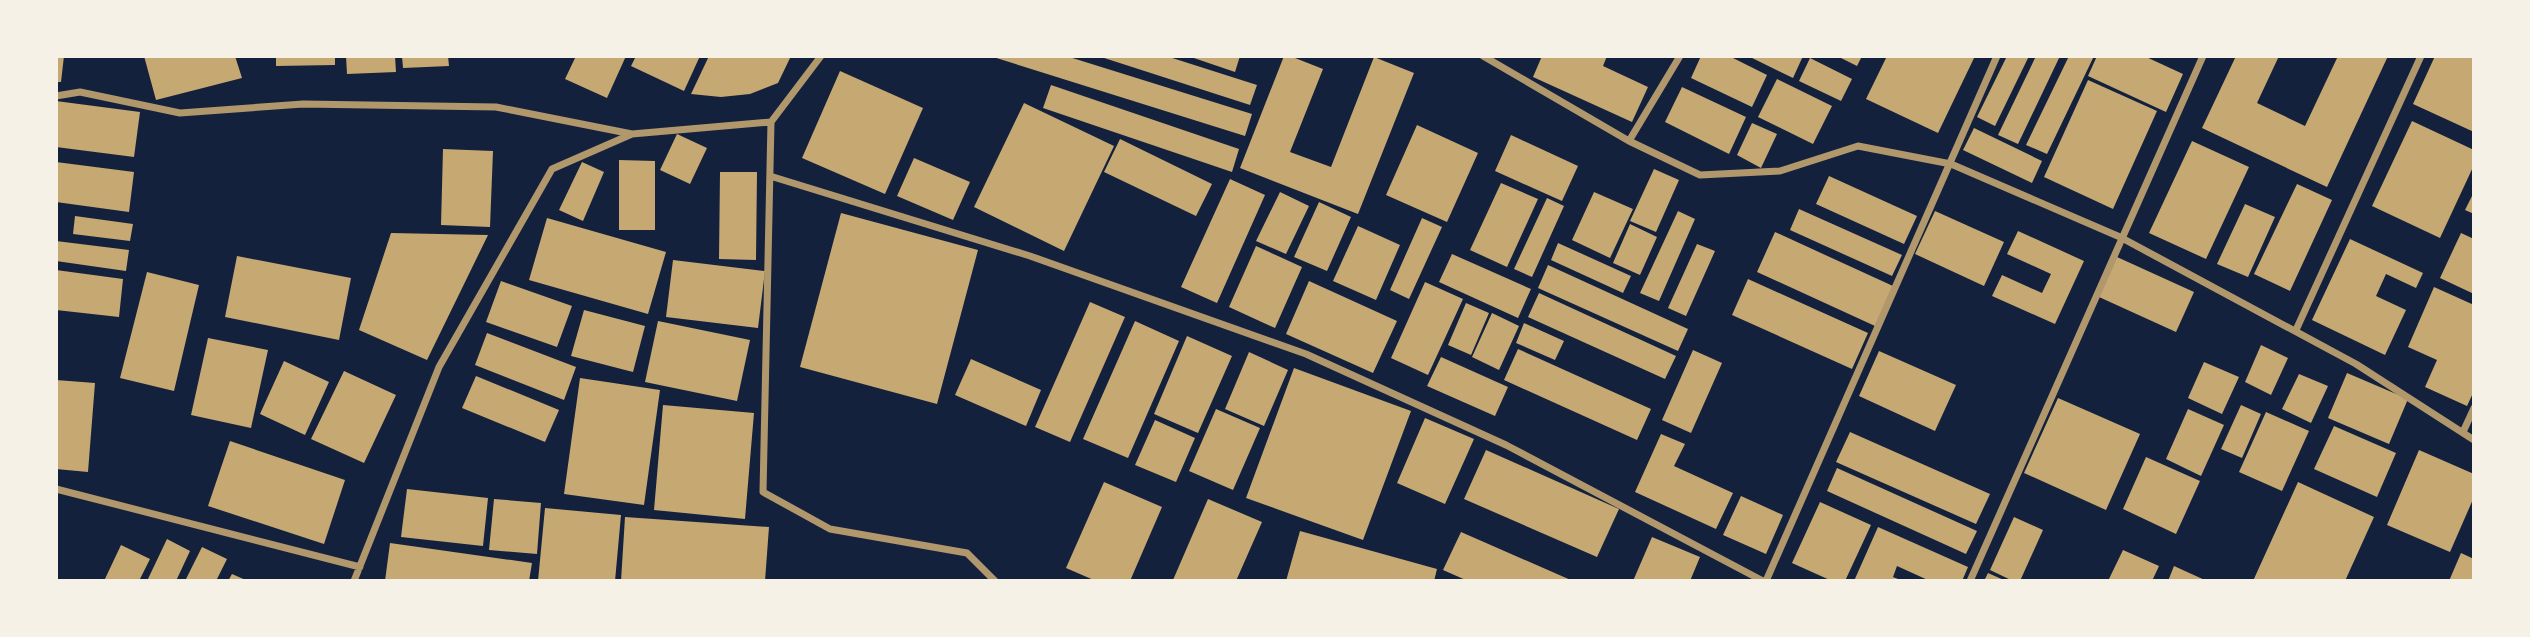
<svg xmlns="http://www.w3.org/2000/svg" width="2530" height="637" viewBox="0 0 2530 637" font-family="Overpass,sans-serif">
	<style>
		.building { fill: #c6a872 }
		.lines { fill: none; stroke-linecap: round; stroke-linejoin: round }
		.minor { stroke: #b1986c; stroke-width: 7 }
	</style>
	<rect width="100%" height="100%" fill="#14213d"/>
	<path class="building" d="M56 56H64L61 82H56Z
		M144 56H235L242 78 156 100Z
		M276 56H335V65L276 66Z
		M346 56H395L396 72 347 74Z
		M402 56H448L449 66 403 68Z
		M576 56H626L607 98 565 79Z
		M636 56H700L684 91 631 66Z
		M709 56H791L778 83 750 94 721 97 691 94Z
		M990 56H1066L1252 114 1245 136Z
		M1098 56H1166L1257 85 1250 105Z
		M1188 56H1240L1235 72Z
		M1284 56H1290L1323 69 1290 152 1331 167 1374 57 1414 73 1358 214 1240 168Z
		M1542 56H1607L1603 66 1648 87 1632 122 1533 77Z
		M1701 56H1729L1767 75 1752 107 1691 78Z
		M1748 56H1803L1793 78Z
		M1837 56H1862L1857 66Z
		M1887 56H1975L1938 133 1866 99Z
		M2007 56H2029L1995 126 1977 117Z
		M2036 56H2060L2018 144 1998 135Z
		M2069 56H2094L2047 154 2026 145Z
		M2097 56H2144L2183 74 2166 112 2088 76Z
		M2236 56H2279L2257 103 2305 126 2338 56H2388L2327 187 2202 128Z
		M2435 56H2474V132L2413 104Z
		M1810 58 1852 79 1841 101 1799 81Z
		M840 71 923 108 885 194 802 158Z
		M1777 79 1832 106 1813 144 1758 117Z
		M2088 80 2157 111 2113 209 2044 177Z
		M1051 85 1239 149 1232 172 1043 108Z
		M1682 87 1746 117 1729 154 1665 122Z
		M56 101 140 112 134 157 56 147Z
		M1024 103 1114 146 1064 251 974 207Z
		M2412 121 2474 150V165L2440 238 2372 206Z
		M1752 123 1777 134 1761 168 1737 155Z
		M1417 125 1478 153 1447 222 1386 195Z
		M1974 128 2042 161 2032 183 1963 150Z
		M677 134 707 148 690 184 660 170Z
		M1511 135 1578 166 1562 201 1495 171Z
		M1120 139 1212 184 1196 216 1104 172Z
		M2192 141 2249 167 2206 259 2149 233Z
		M443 149 493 151 490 227 441 225Z
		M914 158 970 182 953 220 897 196Z
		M619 160 655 161V230H619Z
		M56 162 134 172 129 212 56 202Z
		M582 162 604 172 583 221 559 210Z
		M1654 169 1679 180 1656 232 1630 221Z
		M720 172H757L756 260 719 259Z
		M1829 176 1917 216 1904 244 1816 204Z
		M1230 179 1265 195 1217 303 1181 287Z
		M1501 183 1538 199 1507 267 1470 250Z
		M2297 184 2332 200 2290 291 2254 274Z
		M1280 192 1309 206 1286 254 1256 241Z
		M1594 192 1633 209 1610 258 1572 240Z
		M2474 192V214L2465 210Z
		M1547 198 1564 206 1532 277 1514 269Z
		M1319 202 1351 217 1327 271 1294 257Z
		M2245 204 2275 217 2248 277 2217 264Z
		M1799 209 1902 255 1892 276 1790 230Z
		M1678 211 1695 219 1659 301 1640 293Z
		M1935 211 2004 242 1984 286 1915 254Z
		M841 213 978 250 937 404 800 367Z
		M75 216 133 224 130 241 73 234Z
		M547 218 666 252 648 314 529 280Z
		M1422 218 1442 227 1409 299 1390 290Z
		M1630 224 1657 237 1640 275 1613 263Z
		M1358 226 1400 245 1376 300 1333 281Z
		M2018 231 2084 261 2055 324 1992 296 2002 275 2042 293 2051 274 2007 254Z
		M1775 232 1893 286 1875 326 1757 272Z
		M391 233 488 235 427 360 359 330Z
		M2461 233 2474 239V294L2440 278Z
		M2350 239 2423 273 2416 288 2386 274 2376 296 2406 310 2385 355 2312 320Z
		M56 241 129 250 126 271 56 261Z
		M1558 243 1631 276 1623 293 1551 260Z
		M1697 244 1715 251 1686 316 1668 308Z
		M1256 246 1302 267 1275 328 1229 307Z
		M1452 254 1531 289 1518 318 1439 282Z
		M237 256 351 278 339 340 225 317Z
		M2117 257 2194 292 2176 332 2099 297Z
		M673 260 765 271 758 328 666 317Z
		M1548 265 1688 329 1678 351 1538 288Z
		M56 270 123 279 119 317 56 310Z
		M147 272 199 285 174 391 120 378Z
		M1748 279 1868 333 1852 369 1732 315Z
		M501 281 572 306 557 347 486 322Z
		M1309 281 1397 321 1373 373 1286 334Z
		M1425 282 1463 299 1428 375 1391 358Z
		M2434 287 2474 305V391L2467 406 2425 387 2437 360 2408 347Z
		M1539 293 1676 356 1665 379 1528 317Z
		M1090 302 1125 317 1070 442 1035 427Z
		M1466 303 1489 313 1471 355 1448 345Z
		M584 310 645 326 633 372 571 356Z
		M1492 313 1519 326 1499 370 1472 357Z
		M658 321 750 340 737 401 645 382Z
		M1135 321 1179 341 1128 458 1083 439Z
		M1524 323 1564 341 1555 360 1516 343Z
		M487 333 576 367 564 400 475 365Z
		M1187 336 1232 356 1198 433 1154 414Z
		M208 338 268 350 251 428 191 415Z
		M2261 345 2288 358 2271 395 2245 382Z
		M1518 349 1651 409 1637 440 1504 380Z
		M1693 350 1722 363 1691 433 1662 420Z
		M1879 351 1956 385 1935 431 1859 396Z
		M1249 352 1288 370 1264 426 1225 409Z
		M1441 357 1508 387 1495 416 1427 386Z
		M971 359 1041 390 1026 426 955 395Z
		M284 361 329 382 305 435 260 414Z
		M2204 362 2239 377 2222 414 2188 398Z
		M1294 368 1411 411 1363 540 1246 498Z
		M344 371 396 395 364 463 311 439Z
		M2347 373 2408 399 2389 444 2328 418Z
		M2299 374 2328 386 2311 423 2282 409Z
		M476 376 559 410 545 442 462 408Z
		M580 378 660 390 644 505 564 494Z
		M56 380 95 383 88 472 56 469Z
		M2058 398 2140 434 2106 510 2024 473Z
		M663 405 754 413 745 519 654 510Z
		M2241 405 2261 414 2242 458 2221 449Z
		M1216 409 1260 428 1233 490 1189 471Z
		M2188 409 2224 425 2201 476 2166 459Z
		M2266 412 2309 431 2282 491 2239 472Z
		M1425 418 1474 439 1445 504 1397 483Z
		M1155 420 1195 438 1176 482 1135 465Z
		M2334 426 2396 453 2377 497 2314 469Z
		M1850 432 1990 494 1976 524 1836 462Z
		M1661 434 1685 444 1674 466 1733 493 1716 529 1635 492Z
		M230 441 345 480 324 544 208 506Z
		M1486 450 1619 509 1597 557 1464 499Z
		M2419 450 2474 474V497L2450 552 2387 525Z
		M2146 457 2200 481 2176 534 2123 509Z
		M1837 468 1977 531 1966 554 1827 491Z
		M1104 482 1162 507 1130 581H1096L1066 568Z
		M2298 482 2374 517 2345 581H2253Z
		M407 489 488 498 483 546 401 537Z
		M1741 496 1783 515 1766 554 1723 535Z
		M494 499 541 503 537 554 489 550Z
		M1208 499 1262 522 1236 581H1175L1173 580Z
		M1820 502 1871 525 1845 581H1832L1792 563Z
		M545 508 621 515 615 581H538Z
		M625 517 769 527 765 581H621Z
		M2014 517 2043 530 2020 581H2013L1990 570Z
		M1878 527 1968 567 1962 581H1930L1897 566 1893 577 1903 581H1854Z
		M1300 531 1437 569 1434 581H1286Z
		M1461 532 1573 581H1468L1443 570Z
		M1652 537 1700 557 1690 581H1633Z
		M167 539 190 551 176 581H147Z
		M390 543 532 563 529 581H385Z
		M121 545 150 559 139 581H104Z
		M202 547 227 559 216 581H185Z
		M2123 550 2159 566 2152 581H2108Z
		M2461 553 2474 559V581H2449Z
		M2174 566 2207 581H2168Z
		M1988 573 2006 581H1984Z
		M232 574 248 581H228Z"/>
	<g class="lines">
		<path class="minor" d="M1483 56 1629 141 1700 175 1780 171 1858 146 1951 164 2120 237 2356 364 2474 440
			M56 96 80 92 180 113 303 104 496 107 632 134
			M771 122 763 492 830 529 967 553 995 581
			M1629 141 1680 56
			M770 176 1030 256 1306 354 1506 445 1763 581
			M2296 330 2421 56
			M2463 432 2474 408
			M56 489 360 567
			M354 581 439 367 552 169 632 134 771 122 821 56
			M1766 581 1997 56
			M1970 581 2203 56"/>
	</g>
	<rect width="2530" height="637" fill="none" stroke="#f6f1e7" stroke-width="116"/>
</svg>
